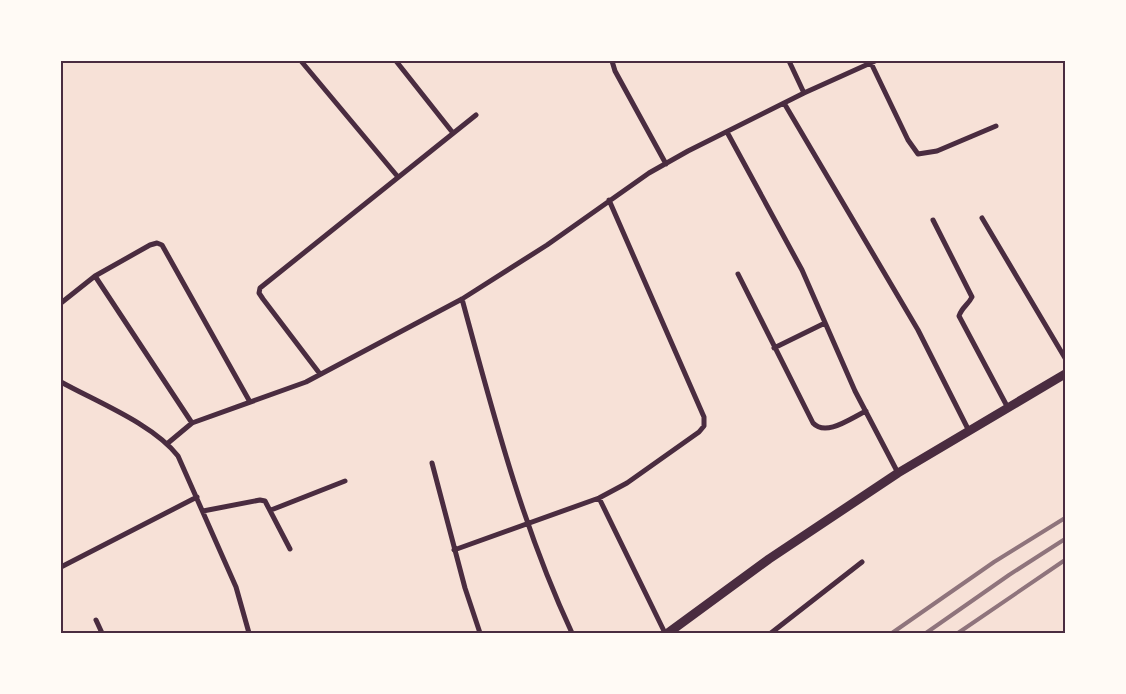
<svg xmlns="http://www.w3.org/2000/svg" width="1126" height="694" viewBox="0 0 1126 694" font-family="Lato,sans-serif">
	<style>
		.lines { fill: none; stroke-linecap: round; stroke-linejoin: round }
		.minor { stroke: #4a2c40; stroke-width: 5 }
		.tertiary { stroke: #4a2c40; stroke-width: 9 }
		.rail { stroke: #8f747c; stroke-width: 4 }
		.neatline { fill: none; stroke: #4a2c40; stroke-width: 2 }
	</style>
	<rect width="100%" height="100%" fill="#f7e1d7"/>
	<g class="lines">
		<path class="minor" d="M301 61 398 177
			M396 61 453 133
			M612 61 615 71 666 164
			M789 61 804 93
			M871 63 908 140 918 154 937 151 996 126
			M784 103 918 330 969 431
			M727 132 802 270 855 391 898 473
			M982 218 1065 358
			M933 220 972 297C968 305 962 307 959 316L1008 408
			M738 274 813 423C826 437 851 418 866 411
			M95 276 192 423
			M462 299C493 413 522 526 572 633
			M61 303 95 276 150 245 157 243 162 245 250 402
			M774 348 825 323
			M320 374 263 299 259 293 260 288 476 115
			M61 382C97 402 153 424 178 456L236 587 249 633
			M168 443 192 423 306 382 462 299 547 245 649 173 688 151 804 93 875 61
			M432 463 465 588 480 633
			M599 498 665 633
			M271 510 345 481
			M203 511 260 500 265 501 290 549
			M454 550 599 498 627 483 699 432 704 426V417L609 200
			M61 567 197 497
			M96 620 102 633
			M771 633 862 562"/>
		<path class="tertiary" d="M668 633 769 559 898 473 1065 374"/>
		<path class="rail" d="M892 633 994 562 1065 518
			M926 633 1009 575 1065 539
			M958 633 1065 560"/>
	</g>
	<rect width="1126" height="694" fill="none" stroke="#fffaf5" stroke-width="125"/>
	<rect x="62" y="62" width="1002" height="570" class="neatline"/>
</svg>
